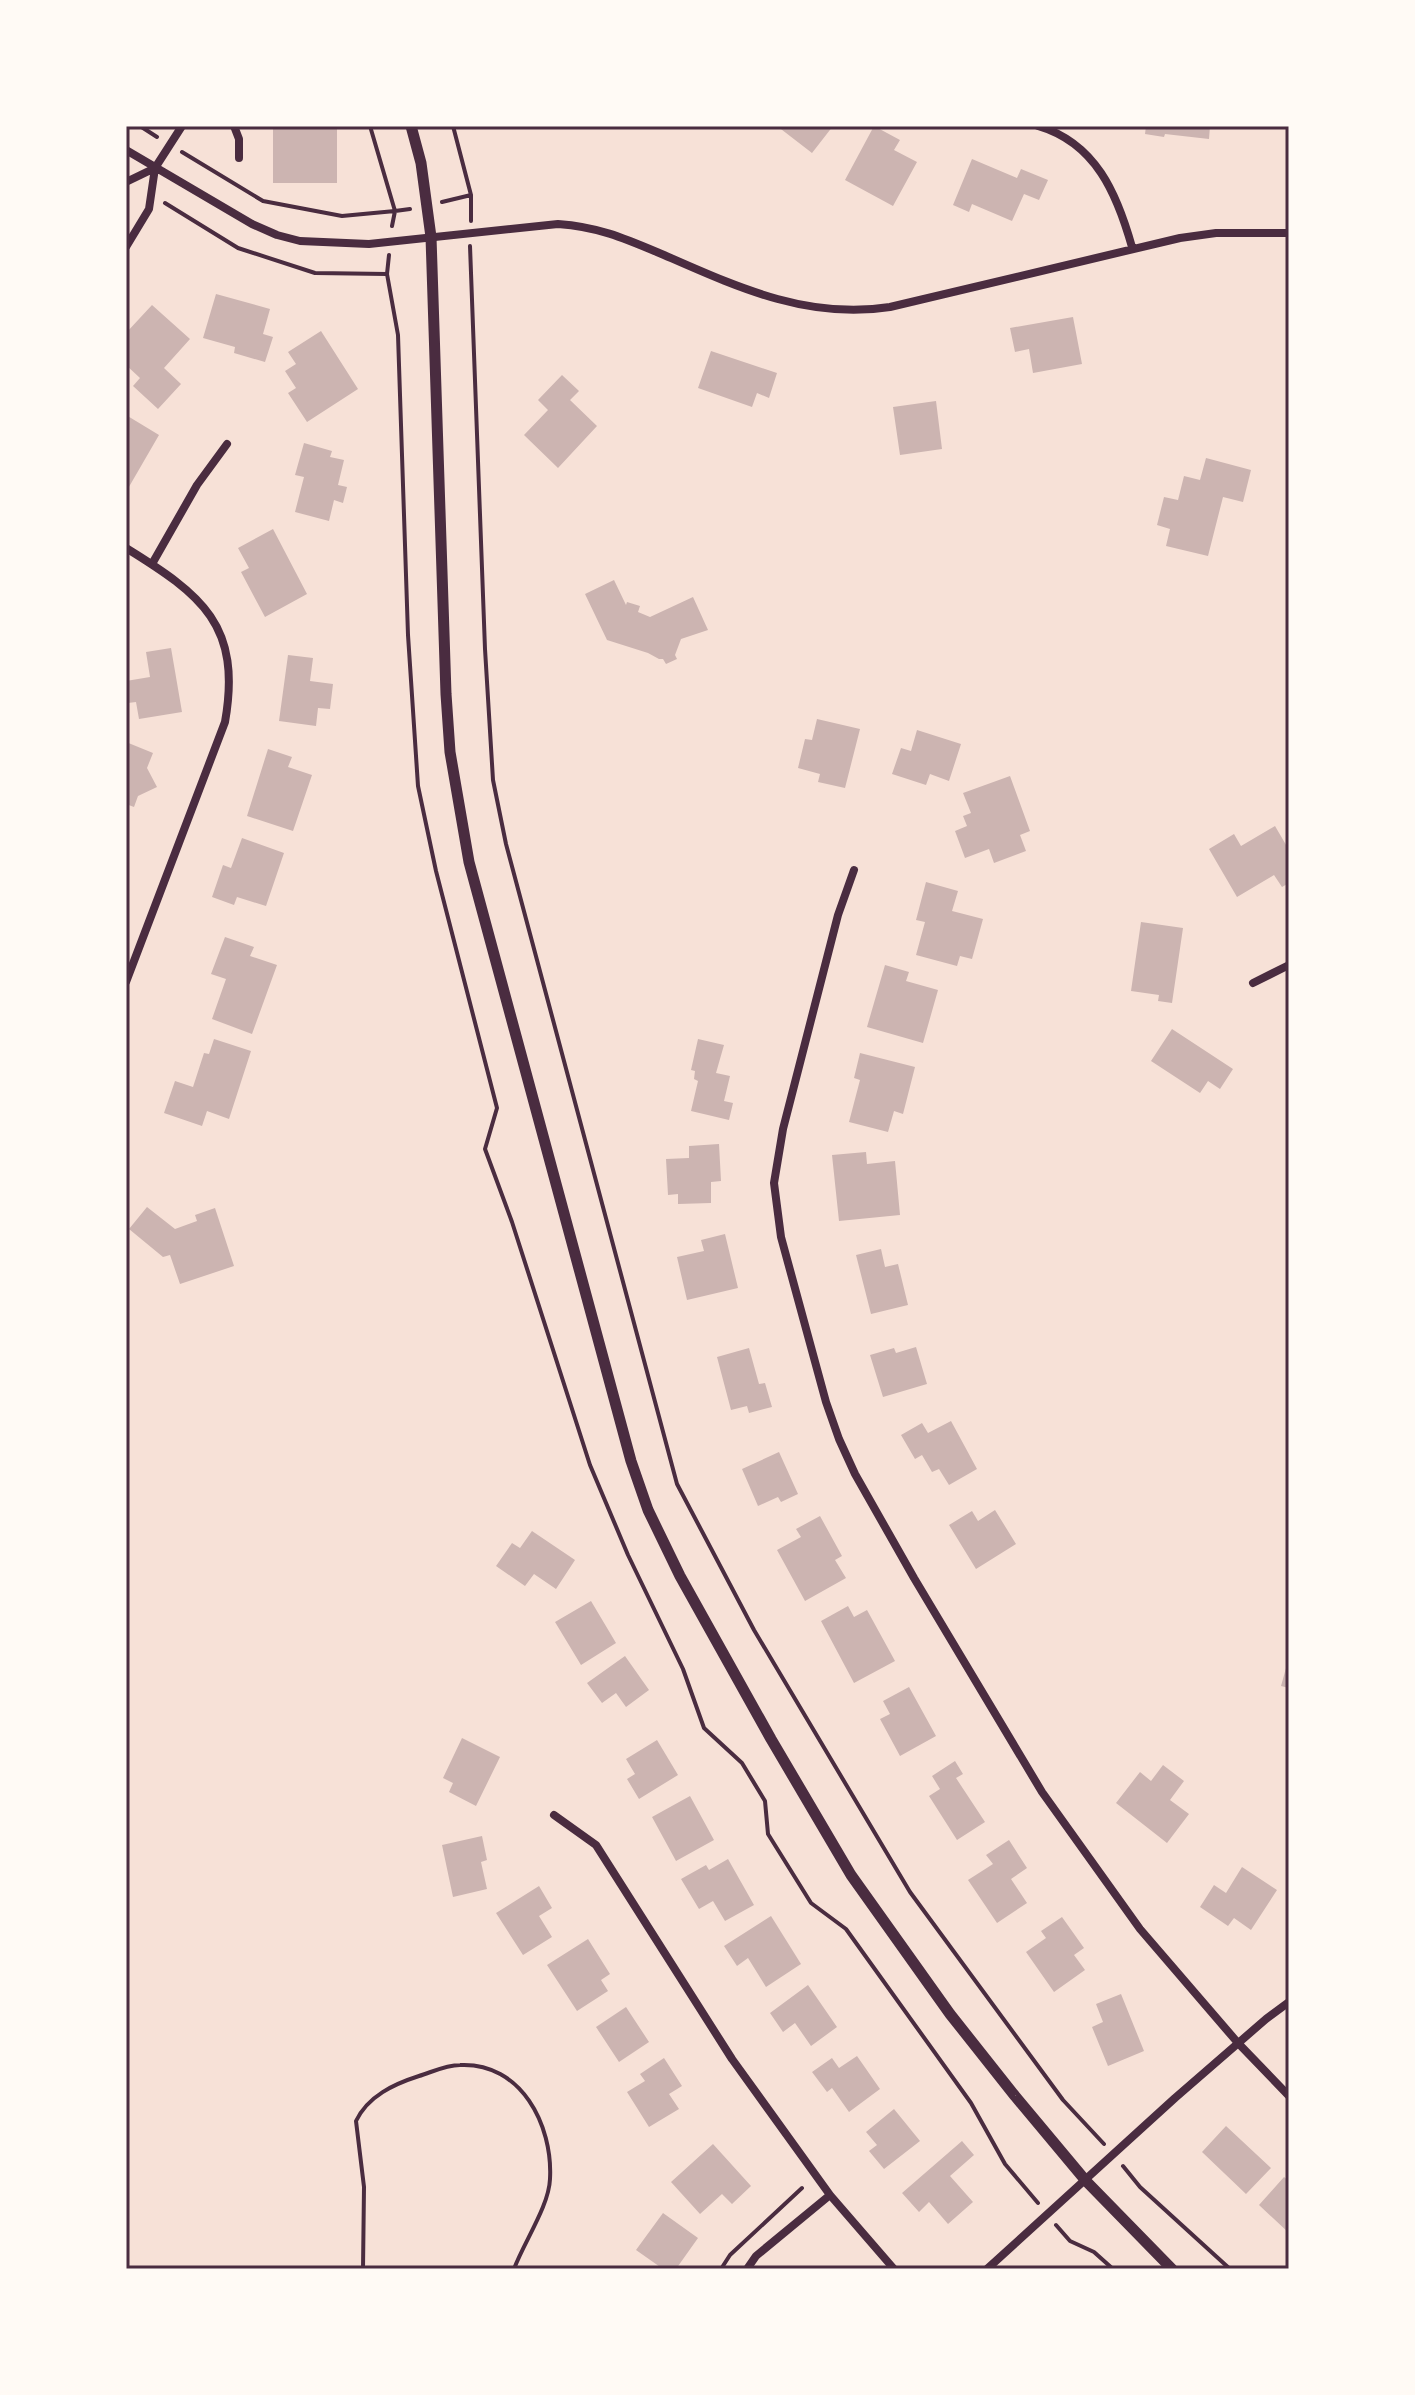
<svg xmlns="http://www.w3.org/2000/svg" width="1415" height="2395" viewBox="0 0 1415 2395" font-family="Rubik,sans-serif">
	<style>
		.building { fill: #ccb4b1 }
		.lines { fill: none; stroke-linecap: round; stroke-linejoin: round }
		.path { stroke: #4a2c40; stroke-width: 4 }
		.minor { stroke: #4a2c40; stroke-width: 8 }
		.tertiary { stroke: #4a2c40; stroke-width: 11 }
		.neatline { fill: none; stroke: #4a2c40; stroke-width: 3 }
	</style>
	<rect width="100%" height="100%" fill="#f7e1d7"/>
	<path class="building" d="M273 126H337V183H273Z
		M777 126H833L812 153Z
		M874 126 900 140 894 150 917 162 893 206 845 180Z
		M1146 126H1210L1209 139 1165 134 1164 137 1145 134Z
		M972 159 1017 178 1021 169 1048 180 1039 200 1024 194 1012 221 972 204 969 212 953 205Z
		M216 294 270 309 263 334 273 337 265 362 234 353 235 347 203 338Z
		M152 305 190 339 164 368 181 384 158 409 133 386 140 378 126 365V333Z
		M1073 317 1082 364 1033 373 1029 349 1015 352 1010 328Z
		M321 331 358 389 307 422 288 393 296 388 285 371 296 364 288 352Z
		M711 351 777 373 769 398 757 393 752 407 698 388Z
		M562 375 579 391 570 400 597 426 558 468 524 435 548 410 538 400Z
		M936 401 942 449 900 455 893 407Z
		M126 415 159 435 126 492Z
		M304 443 332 451 330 457 344 460 338 485 347 487 343 503 334 500 329 521 295 512 304 477 295 475Z
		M1206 458 1251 470 1243 502 1223 497 1208 556 1166 546 1170 529 1157 525 1164 497 1178 500 1184 476 1200 480Z
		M273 529 307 594 265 617 241 572 249 568 238 548Z
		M614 580 626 605 627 602 640 606 638 612 650 617 693 597 708 630 681 639 675 655 677 659 666 664 663 659H659L648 653 607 640 585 594Z
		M171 648 182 712 139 719 136 702 128 703 126 681 150 677 146 652Z
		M288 655 313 658 310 681 333 684 330 709 318 708 316 726 279 721Z
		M817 719 860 729 845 788 818 782 820 774 798 768 805 739 812 740Z
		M917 730 961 744 949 781 930 774 926 785 892 774 901 748 911 751Z
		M126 742 153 753 147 768 157 787 138 796 134 807 126 804Z
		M268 749 292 757 288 767 312 775 293 831 247 816Z
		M1010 776 1030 831 1020 835 1026 851 994 863 989 849 965 858 955 831 967 826 963 816 971 813 963 793Z
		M1275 826 1289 850V883L1282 887 1274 875 1237 897 1209 849 1234 834 1241 846Z
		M242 838 284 853 266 906 237 897 234 905 212 897 223 865 231 868Z
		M926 882 958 891 952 911 983 919 972 959 960 956 957 966 916 955 925 922 916 920Z
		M1141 922 1183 928 1172 1003 1158 1001 1159 995 1131 991Z
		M225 937 254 947 250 956 277 965 252 1034 212 1019 226 979 211 974Z
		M885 965 909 972 906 981 938 990 923 1043 867 1027Z
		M1172 1029 1233 1069 1220 1089 1208 1081 1200 1093 1151 1061Z
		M214 1039 251 1051 229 1119 207 1111 202 1126 164 1113 175 1081 193 1087 204 1053 209 1054Z
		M698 1039 724 1045 716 1073 730 1076 724 1101 733 1103 729 1120 691 1111 698 1081 694 1079 695 1071 691 1070Z
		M860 1053 915 1067 903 1114 894 1111 888 1132 849 1122 860 1080 854 1078Z
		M719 1144 721 1181 711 1182V1203L678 1204V1194L668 1195 666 1159 689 1158V1146Z
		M866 1152 867 1164 895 1161 900 1215 839 1221 832 1155Z
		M147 1207 175 1229 197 1221 195 1215 215 1208 234 1266 180 1284 170 1255 163 1257 129 1229Z
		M725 1234 738 1288 687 1300 677 1257 704 1251 701 1240Z
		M881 1249 885 1267 898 1264 908 1305 871 1314 856 1255Z
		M916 1347 927 1384 883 1397 870 1355 894 1348 896 1353Z
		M749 1348 759 1384 765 1383 772 1407 749 1413 747 1406 731 1410 717 1357Z
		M951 1421 977 1469 949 1485 939 1469 932 1472 922 1455 915 1459 901 1435 922 1423 928 1433Z
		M779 1452 798 1494 781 1502 778 1497 758 1506 742 1469Z
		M995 1510 1016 1544 976 1569 949 1525 972 1511 978 1521Z
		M820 1516 842 1556 835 1560 846 1578 805 1601 777 1550 801 1537 796 1529Z
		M532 1531 575 1560 556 1589 534 1574 525 1586 496 1566 512 1543 520 1548Z
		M591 1601 616 1643 581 1665 555 1622Z
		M848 1606 854 1617 867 1610 895 1661 854 1683 821 1621Z
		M625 1656 649 1690 626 1707 616 1693 602 1703 587 1683Z
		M1288 1661H1289V1688L1281 1686Z
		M909 1687 936 1736 900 1756 880 1719 890 1714 883 1701Z
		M462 1738 500 1757 476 1806 449 1792 453 1783 443 1778Z
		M657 1740 678 1775 639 1799 627 1779 635 1774 626 1759Z
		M955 1761 963 1774 956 1778 985 1822 957 1840 929 1796 940 1789 932 1776Z
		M1163 1765 1184 1781 1170 1800 1189 1814 1167 1843 1116 1803 1140 1772 1151 1781Z
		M690 1796 714 1840 676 1861 652 1817Z
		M482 1836 487 1860 481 1862 487 1889 453 1897 442 1845Z
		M1009 1840 1027 1868 1011 1879 1027 1903 997 1923 968 1880 993 1864 986 1855Z
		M728 1859 754 1905 725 1921 713 1901 699 1909 681 1879 706 1865 709 1870Z
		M1242 1867 1277 1890 1251 1930 1234 1918 1228 1926 1200 1907 1214 1885 1226 1893Z
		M539 1886 552 1908 539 1916 552 1937 523 1955 496 1913Z
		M771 1916 801 1964 766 1987 748 1958 737 1966 724 1946Z
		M1062 1917 1084 1948 1074 1955 1085 1970 1054 1992 1026 1952 1046 1938 1041 1931Z
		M588 1939 610 1974 601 1980 608 1991 577 2011 547 1965Z
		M808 1985 837 2027 811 2046 795 2023 783 2032 770 2013Z
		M1121 1994 1144 2051 1108 2066 1092 2027 1103 2022 1096 2004Z
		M626 2007 649 2042 619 2062 596 2027Z
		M857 2056 880 2089 849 2112 832 2088 827 2092 812 2072 832 2058 839 2068Z
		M664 2058 682 2086 669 2094 679 2109 649 2127 627 2092 645 2081 640 2074Z
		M894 2109 920 2141 884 2169 869 2151 877 2145 866 2132Z
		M1226 2126 1271 2168 1246 2194 1202 2152Z
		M962 2141 974 2155 950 2176 973 2202 948 2224 929 2202 919 2212 902 2193Z
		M713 2144 751 2186 732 2204 722 2194 700 2214 671 2182Z
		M1284 2177 1289 2181V2233L1259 2205Z
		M663 2213 698 2238 676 2269H663L636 2250Z"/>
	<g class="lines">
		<path class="path" d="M140 126 157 137
			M182 152 263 201 342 216 395 211 370 126
			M442 202 471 195 453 126
			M165 203 238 248 315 273 387 274
			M471 221V195
			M392 226 395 211 410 209
			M470 246 485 649 493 780 506 844 677 1484 754 1630 910 1892 1063 2100 1104 2144
			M389 255 387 274 398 335 408 635 418 786 436 871 497 1108 485 1149 512 1222 590 1465 628 1555 683 1669 704 1728 742 1763 765 1801 768 1834 811 1903 846 1929 971 2103 1005 2164 1038 2203
			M1123 2166 1140 2187 1230 2269
			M1056 2225 1070 2241 1094 2252 1113 2269
			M363 2269 364 2187 356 2121C368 2096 394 2084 419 2076 432 2072 446 2065 460 2065 521 2062 553 2125 550 2179 549 2206 524 2242 514 2269
			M721 2269 730 2255 802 2188"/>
		<path class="minor" d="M234 126 239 139V158
			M1038 126C1096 143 1117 194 1132 247
			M126 150 252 224 277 235 300 241 369 244 558 224C600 227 626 239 664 255 737 287 808 320 890 307L1180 238 1216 233H1289
			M126 182 155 168
			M126 247 149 209 155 168 182 126
			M126 548C202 595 242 625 225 722L126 982
			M152 564 197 485 227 444
			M854 870 838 915 783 1129 774 1183 781 1237 826 1402 839 1439 855 1474 914 1578 1042 1792 1140 1929 1238 2043 1289 2096
			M1253 983 1289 965
			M554 1815 596 1845 732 2059 830 2195 894 2269
			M747 2269 756 2256 830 2195
			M987 2269 1175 2098 1266 2019 1289 2002"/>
		<path class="tertiary" d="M411 126 421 163 431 237 446 694 450 752 469 862 631 1461 648 1510 680 1576 771 1739 851 1875 950 2014 1015 2096 1086 2181 1172 2269"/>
	</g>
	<rect width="1415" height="2395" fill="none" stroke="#fffaf5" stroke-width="256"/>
	<rect x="128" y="128" width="1159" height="2139" class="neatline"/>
</svg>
